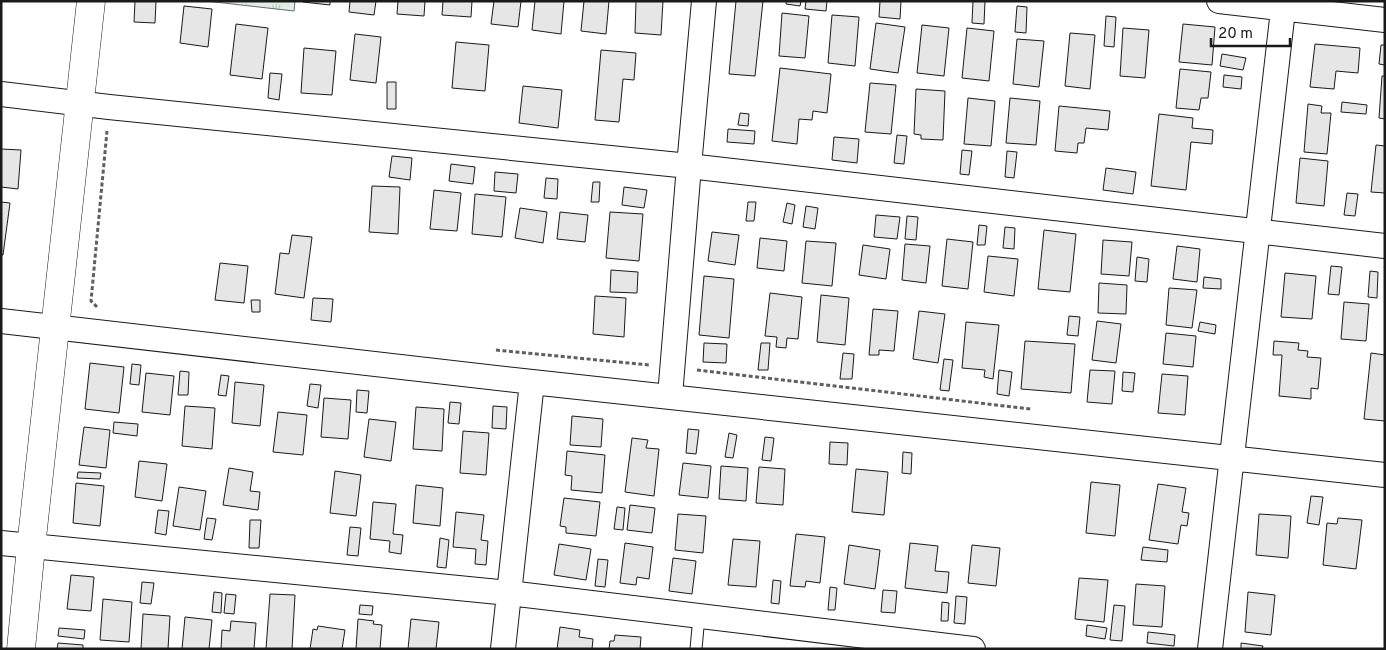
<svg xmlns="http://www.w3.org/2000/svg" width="1386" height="650" viewBox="0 0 1386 650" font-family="Overpass,sans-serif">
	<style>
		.grass { fill: url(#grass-tufts); stroke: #6a6a6a }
		.building { fill: #e6e6e6; stroke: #1a1a1a }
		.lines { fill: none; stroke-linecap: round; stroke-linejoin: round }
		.service-casing { stroke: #1a1a1a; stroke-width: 13 }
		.minor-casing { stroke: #1a1a1a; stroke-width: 26 }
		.tertiary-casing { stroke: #1a1a1a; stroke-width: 29 }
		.path { stroke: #5f5f5f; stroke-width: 3; stroke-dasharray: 4 2.5; stroke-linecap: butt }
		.service { stroke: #fff; stroke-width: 11 }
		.minor { stroke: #fff; stroke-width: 24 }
		.tertiary { stroke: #fff; stroke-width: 28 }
	</style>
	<defs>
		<pattern id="grass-tufts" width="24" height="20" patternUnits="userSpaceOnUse" patternTransform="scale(1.25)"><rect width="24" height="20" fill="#e0efe3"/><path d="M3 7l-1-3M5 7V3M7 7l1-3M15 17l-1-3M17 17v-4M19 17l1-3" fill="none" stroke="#c0ccc2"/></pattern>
	</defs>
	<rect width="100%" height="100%" fill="#fff"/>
	<path class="grass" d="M206 1H295L294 11Z"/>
	<path class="building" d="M135 1H156L155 23 134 22Z
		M303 1H330V5L303 2Z
		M350 1H376L374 15 349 12Z
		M398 1H425L424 16 397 14Z
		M443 1H472L471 17 442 15Z
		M494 1H521L518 27 491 24Z
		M535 1H564L561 34 532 30Z
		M584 1H609L606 34 581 31Z
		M636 1H663L661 35 635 33Z
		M736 1H763L755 76 729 74Z
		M786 1H801L800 6 786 4Z
		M806 1H827L826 11 805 9Z
		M880 1H901L900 19 879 17Z
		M973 1H985L984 24 972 23Z
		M184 6 212 9 208 47 180 43Z
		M1017 6 1027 7 1026 33 1015 32Z
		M782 13 809 16 805 58 779 56Z
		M832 15 859 17 855 66 828 63Z
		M1106 16 1116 17 1114 47 1104 46Z
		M876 23 905 27 898 73 870 69Z
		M236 24 268 28 262 79 230 75Z
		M1183 24 1215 27 1212 65 1179 62Z
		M922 25 949 28 944 76 917 73Z
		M967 28 994 31 989 81 962 78Z
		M1123 28 1149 30 1145 78 1120 76Z
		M1070 33 1095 35 1090 89 1065 86Z
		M355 34 381 37 376 83 350 80Z
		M1017 39 1044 41 1039 87 1013 84Z
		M456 42 489 45 485 91 452 88Z
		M1315 44 1360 48 1358 73 1336 71 1334 89 1310 87Z
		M1381 45H1385V65L1379 64Z
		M304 48 336 51 332 95 301 93Z
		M601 50 636 53 634 80 623 79 619 122 595 120Z
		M1222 54 1246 58 1243 70 1220 66Z
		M780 68 831 74 827 113 813 111 812 120 799 119 797 144 772 141Z
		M1180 69 1211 72 1208 98H1201L1199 110 1176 108Z
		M270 73 282 74 279 100 268 98Z
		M1224 75 1242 77 1241 89 1223 87Z
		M1382 76H1385V119L1379 118Z
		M387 82H396V109H387Z
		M870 83 896 85 891 134 865 132Z
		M523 86 562 90 558 128 519 123Z
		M916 89 945 91 943 140 921 139V135L914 134Z
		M968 98 995 101 991 146 964 144Z
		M1010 98 1040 101 1036 145 1006 143Z
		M1342 102 1367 105 1366 114 1341 112Z
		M1308 104 1322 106 1321 113H1331L1327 154 1304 152Z
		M1059 106 1110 111 1108 130 1086 128 1084 143H1078L1077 153 1055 151Z
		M740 113 749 114 748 126 738 125Z
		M1159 114 1193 118 1192 128 1213 130 1212 144 1191 142 1186 190 1151 186Z
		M728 129 755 131 754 144 727 142Z
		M897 135 907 136 904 164 894 163Z
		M834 137 859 139 857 163 832 160Z
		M1376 145 1385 146V193L1371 192Z
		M1 149 21 150 18 189 1 187Z
		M962 150 972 151 969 175 960 174Z
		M1007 151 1017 152 1014 178 1005 177Z
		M392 156 412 158 410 180 389 177Z
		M1300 158 1328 161 1324 206 1296 203Z
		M451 164 475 167 473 184 449 181Z
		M1106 168 1136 172 1133 194 1103 190Z
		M495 172 518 174 516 193 494 191Z
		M546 178 558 179 557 199 544 198Z
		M593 182H600L599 202H591Z
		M372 186 400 187 398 234 369 232Z
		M624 187 647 190 644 208 622 205Z
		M434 190 461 193 457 231 430 229Z
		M1347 193 1358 194 1355 216 1344 215Z
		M475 194 506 197 502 237 472 234Z
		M1 202 10 203 3 255H1Z
		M748 202H756L754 221H746Z
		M787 203 795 205 792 224 783 222Z
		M806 206 818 208 815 229 803 227Z
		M520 208 547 212 543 243 515 238Z
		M560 212 588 215 585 242 557 239Z
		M610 212 643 214 639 261 606 258Z
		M876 215 900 217 897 239 874 237Z
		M907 216 918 217 916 240 905 239Z
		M979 225 987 226 985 245H977Z
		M1005 227 1015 228 1014 249 1003 248Z
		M1044 230 1076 234 1070 292 1038 289Z
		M712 232 739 235 735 265 708 261Z
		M292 235 312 237 304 298 275 294 280 253 289 254Z
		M760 238 787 241 784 271 757 268Z
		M947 239 973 242 968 289 942 286Z
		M1103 240 1132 242 1129 276 1101 274Z
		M806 241 836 243 832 286 802 283Z
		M905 244 930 246 926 283 902 280Z
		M863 245 890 249 886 279 859 275Z
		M1177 246 1200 249 1197 282 1173 279Z
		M988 256 1018 259 1014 296 984 292Z
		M1137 257 1149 259 1147 282 1135 281Z
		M220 263 248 266 244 303 215 300Z
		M1331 266 1342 267 1339 295 1328 294Z
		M611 270 638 272 637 293 610 292Z
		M1370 271 1378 272 1377 298 1368 297Z
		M1285 273 1316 276 1312 319 1281 317Z
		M704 276 734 279 729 338 699 335Z
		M1204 277 1221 279V289L1203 288Z
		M1099 283 1127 285 1126 314 1098 313Z
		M1169 288 1197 290 1192 328 1166 325Z
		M770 293 802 297 798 339 787 338 786 348 776 347 777 337 765 336Z
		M821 295 849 298 845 345 817 342Z
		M595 296 626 298 624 337 593 334Z
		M313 298 333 299 331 322 311 320Z
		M251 300H260V312H252Z
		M1344 302 1369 304 1366 341 1341 339Z
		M873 309 898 311 894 351 879 350V355H869Z
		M919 311 945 314 938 363 913 359Z
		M1069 316 1080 317 1078 336 1067 335Z
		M1097 321 1121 324 1116 363 1092 360Z
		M966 322 999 325 993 379 984 377 985 370 962 368Z
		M1200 322 1216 325 1215 334 1198 331Z
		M1166 333 1196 336 1193 367 1163 364Z
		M1025 341 1075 344 1071 393 1021 389Z
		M1274 341 1299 343 1298 350 1308 351 1307 357 1321 358 1318 389 1311 388V399L1279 396 1282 355H1273Z
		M704 343 727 344 726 363 703 362Z
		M761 343H770L768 370H758Z
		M843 353 854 354 852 379H840Z
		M1371 353 1385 355V421L1364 419Z
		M944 359 953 360 949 391 940 390Z
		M90 363 124 367 119 413 85 409Z
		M132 364 141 365 139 385 130 384Z
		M999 370 1012 372 1009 396 997 394Z
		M1090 370 1115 371 1112 404 1087 402Z
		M180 371 189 372 188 395H178Z
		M1123 372 1135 373 1133 392 1122 391Z
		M146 373 174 376 170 415 142 412Z
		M1162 374 1188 376 1185 415 1158 413Z
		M221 375 229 376 226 396 218 395Z
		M235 382 264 385 260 426 232 423Z
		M310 384 321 385 318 408 307 406Z
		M357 390 369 391 367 413 356 412Z
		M324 398 351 400 348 439 321 437Z
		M450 402 461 403 459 424 448 423Z
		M185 406 215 408 212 449 182 446Z
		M493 406 507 407 506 429 492 428Z
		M416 407 444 409 442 451 413 449Z
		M278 412 307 415 303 455 273 452Z
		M572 416 603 419 601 447 570 445Z
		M369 419 396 422 391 461 364 457Z
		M114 422 138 424 137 436 113 433Z
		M84 427 110 430 106 468 79 465Z
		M688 429 699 430 696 454 686 453Z
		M463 431 489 433 486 475 460 473Z
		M729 433 737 435 733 458 725 457Z
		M765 437 774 438 771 461 762 460Z
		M632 438 648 440 646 448 659 449 654 496 625 492Z
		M830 442 848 443 847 465 829 464Z
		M567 451 605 455 602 493 571 490 572 476 565 475Z
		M903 452 912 453 911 474 902 473Z
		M139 461 167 464 162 501 135 497Z
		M683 463 711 466 708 498 679 495Z
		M721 466 748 468 746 501 719 499Z
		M759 467 785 469 783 505 756 503Z
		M229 468 253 472 250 491 260 492 258 510 223 505Z
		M856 469 888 472 884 515 852 512Z
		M335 471 361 475 356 516 330 513Z
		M78 472 101 473 100 479 77 478Z
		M1091 482 1120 485 1115 536 1086 533Z
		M76 483 104 486 100 526 73 523Z
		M1158 484 1186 488 1182 512 1189 513 1187 526 1181 525 1178 544 1149 540Z
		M416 485 443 488 440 526 413 523Z
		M179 487 206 491 200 530 173 526Z
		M1311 496 1323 497 1319 525 1307 523Z
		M564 498 600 502 596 536 566 533V527L560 526Z
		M373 502 396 504 393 534 403 535 401 554 389 552 390 541 370 539Z
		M630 505 655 508 652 533 627 530Z
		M617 507 625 508 623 530 614 529Z
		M158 510 169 511 166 535 155 533Z
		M456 512 484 515 481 540 488 541 486 565 475 564 476 549 453 547Z
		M678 514 706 516 703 553 675 550Z
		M1259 514 1291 516 1288 558 1256 555Z
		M207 518 216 519 212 540 204 539Z
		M1338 518 1362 520 1356 569 1323 565 1327 523 1337 524Z
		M250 520H261L259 548H249Z
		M350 527 361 528 358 556 347 555Z
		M796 534 825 537 820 583 806 581 805 587 790 586Z
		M440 538 449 540 446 568 437 567Z
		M733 539 760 541 756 587 728 585Z
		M625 543 653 547 649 579 637 577 636 585 620 583Z
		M910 543 938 546 935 571 949 572 947 593 905 588Z
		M559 544 591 549 586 580 554 575Z
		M849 545 880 550 875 589 844 584Z
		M972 545 1000 548 996 586 968 583Z
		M1143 547 1168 550 1167 562 1141 560Z
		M673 558 696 561 692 594 669 591Z
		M598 559 608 560 605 587 595 586Z
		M71 575 94 577 91 611 67 609Z
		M1079 578 1108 580 1104 622 1075 619Z
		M773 580 781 581 779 604 771 603Z
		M142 582 154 583 151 604 140 603Z
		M1136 584 1165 586 1162 627 1133 625Z
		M830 587 837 588 835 610H828Z
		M883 590 897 591 895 613 881 612Z
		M214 592 222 593 221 613 212 612Z
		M1248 592 1275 595 1271 635 1245 632Z
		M226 594 236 595 234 614 224 613Z
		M270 594 295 595 292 649H266Z
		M956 596 967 597 965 624 954 623Z
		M103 599 132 602 129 642 100 640Z
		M942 602 949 603 948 621H941Z
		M360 605 373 606 372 615 359 614Z
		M1114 605 1125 606 1122 641 1110 640Z
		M143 614 170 616 168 649H141Z
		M185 617 212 620 209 649H182Z
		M358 619 374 621 373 624 382 625 380 649H356Z
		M411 619 439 622 436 649H408Z
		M231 621 256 623 254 649H221L222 630 230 631Z
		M1087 625 1107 628 1105 639 1086 636Z
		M318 626 345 630 342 649H310L313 629 317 630Z
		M560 627 580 630 579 637 593 639 592 649H557Z
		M59 628 85 630 84 639 58 636Z
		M1148 632 1175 635 1174 646 1147 643Z
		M615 635 641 637 640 649H609L610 641H614Z
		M58 643 83 645V649H57Z
		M1241 643 1263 646 1262 649H1241Z"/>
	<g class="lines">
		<g class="service-casing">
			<path id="service" d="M696 649 699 616"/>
		</g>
		<g class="minor-casing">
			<path id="minor" d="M1219 1 1385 20
				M1 94 109 107 689 166 1385 246
				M1 321 532 382 1385 475
				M670 396 689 166 704 1
				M1 543 509 593 973 649
				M503 649 532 382
				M1210 649 1284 1"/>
		</g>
		<g class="tertiary-casing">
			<path id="tertiary" d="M21 649 31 547 91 1"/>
		</g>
		<path class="path" d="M97 307 91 301 107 131
			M496 350 649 365
			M697 370 1031 409"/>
		<use href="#service" class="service"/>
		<use href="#minor" class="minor"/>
		<use href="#tertiary" class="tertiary"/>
	</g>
	<rect width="1386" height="650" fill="none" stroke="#1a1a1a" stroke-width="5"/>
	<path d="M1211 38v8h79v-8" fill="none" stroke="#1a1a1a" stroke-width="2.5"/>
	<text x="1218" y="38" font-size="15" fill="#1a1a1a" stroke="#ffffff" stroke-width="4" paint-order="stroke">20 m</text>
</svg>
